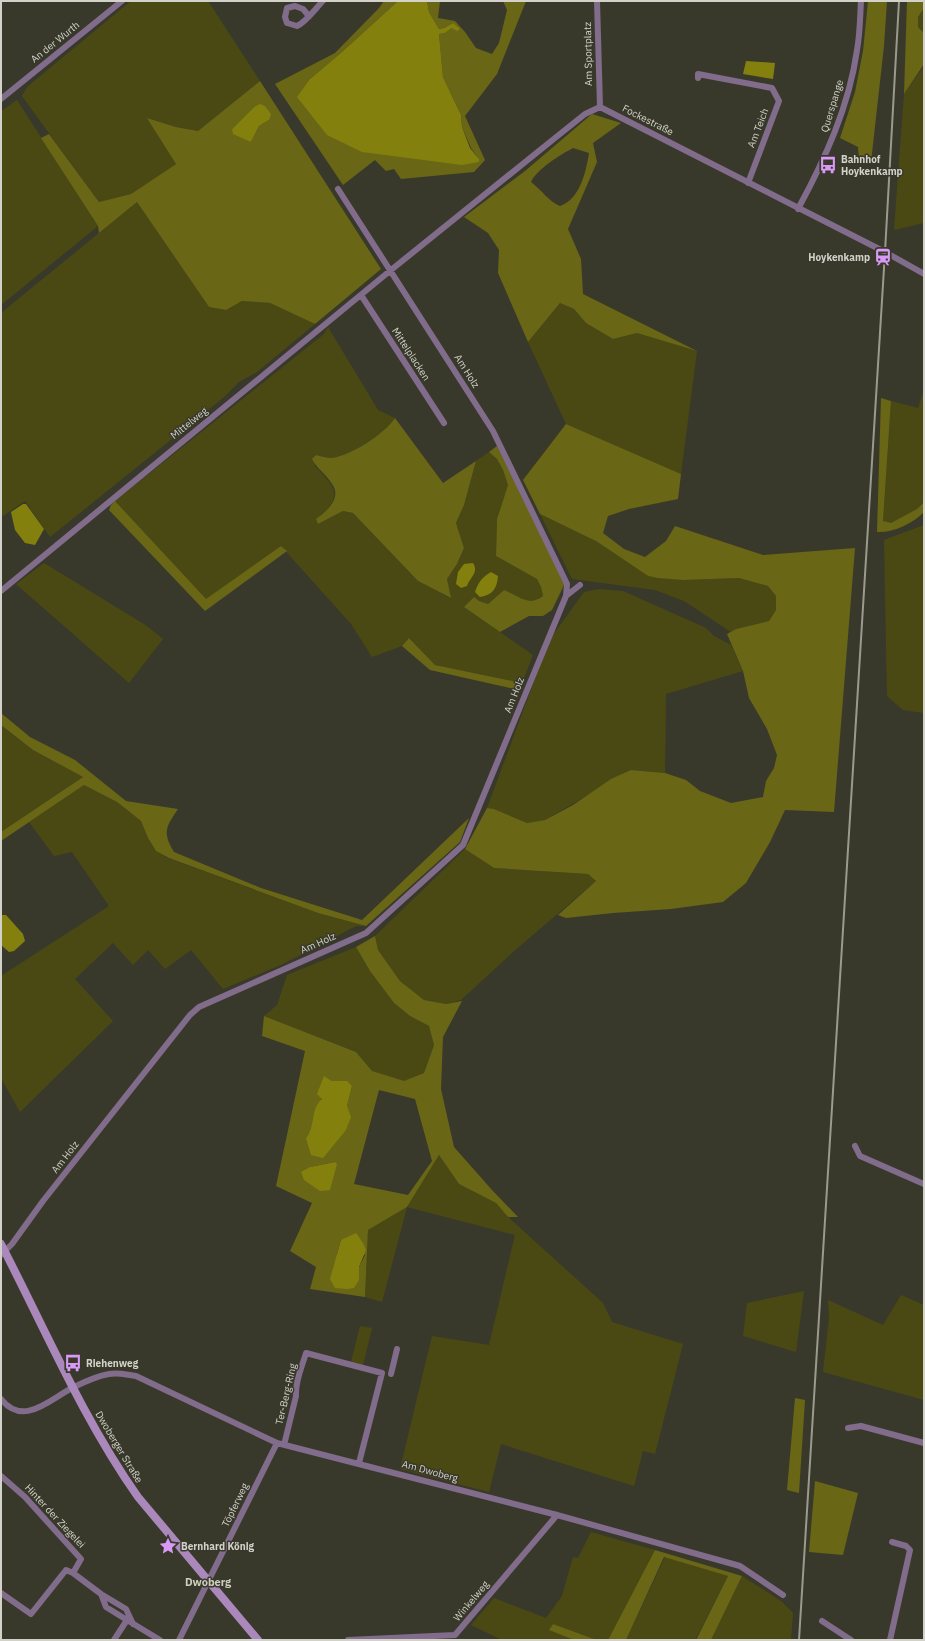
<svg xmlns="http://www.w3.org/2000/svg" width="925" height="1641" viewBox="0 0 925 1641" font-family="'IBM Plex Sans',sans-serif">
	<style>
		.green { fill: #4b4913 }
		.forest { fill: #696616; fill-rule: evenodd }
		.water { fill: #84800e }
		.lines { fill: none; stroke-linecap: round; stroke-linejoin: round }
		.street { stroke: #826c8c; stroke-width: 6 }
		.secondary { stroke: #ab88bc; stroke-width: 8 }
		.rail { stroke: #9a9a8f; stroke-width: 2 }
		.labels { text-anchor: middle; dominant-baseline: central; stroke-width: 3; stroke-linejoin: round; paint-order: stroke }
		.street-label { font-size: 10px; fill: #d2d2ca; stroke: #39392b }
		.poi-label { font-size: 10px; font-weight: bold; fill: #d2d2ca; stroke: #39392b; text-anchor: start }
		.neighbourhood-label { font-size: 11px; font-weight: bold; fill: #cecebd; stroke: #39392b }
	</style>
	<rect width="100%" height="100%" fill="#39392b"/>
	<path class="green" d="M131 1H208L260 81 198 131 176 127 148 118 176 164 131 194 99 202 22 96 27 87Z
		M924 8V33L918 27V17Z
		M924 66V223L894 230 904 94Z
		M17 100 98 226 1 305V111Z
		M137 202 209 307 226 310 242 301 270 303 315 324 257 372 239 382 224 397 50 537 25 501 3 516 1 513V313Z
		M560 303 574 309 586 323 613 339 637 333 697 351 681 474 566 424 528 342Z
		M328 327 378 410 395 418C384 434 352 455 332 458 327 458 321 456 316 455L315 466C337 489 344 497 316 519L318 524 343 511 353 513 418 581 450 598 447 579 457 564 464 548 456 523 464 505 476 461 489 452 497 459 503 470 508 485 497 519 496 556 537 579 541 587 543 596C528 607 519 596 504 590L488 604 478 601 464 607 533 655 522 683 435 665 409 638 402 646 372 657 351 624 281 546 206 600 115 501 324 334Z
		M924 390V502L917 509 891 524 883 521 891 401 918 408Z
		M540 514 593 539 648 576 683 580 739 578 768 586 776 596V610L769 621 736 629 731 632 684 601 655 590 572 579Z
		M924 525V713L903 710 887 696 884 540Z
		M44 563 147 626 163 639 129 683 16 584Z
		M599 589 623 591 706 628 714 636 731 645 743 671 666 694 665 773 631 770 545 820 527 823 494 809 487 808 550 639 584 592Z
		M1 725 33 750 83 777 1 832Z
		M84 785 117 802 141 821 148 838 156 851 168 858 318 913 366 926H356L283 964 223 989 191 950 165 969 148 950 133 965 113 943 75 979 113 1021 20 1112 1 1078V976L109 906 72 852 54 856 29 822Z
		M465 849 494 868 588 874 596 881 513 952 461 1000 446 1004 424 1000 400 981 378 950 375 936Z
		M356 947 370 971 394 1003 410 1016 429 1026 434 1045 424 1073 404 1082 371 1071 356 1052 264 1016 277 1005 287 975Z
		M439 1155 459 1184 496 1203 508 1217 603 1303 612 1322 683 1344 655 1454 643 1451 634 1486 501 1444 489 1492 400 1469 432 1336 489 1345 515 1235 407 1207 382 1302 365 1297 368 1230 407 1207Z
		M804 1291 796 1352 743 1336 747 1303Z
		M901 1295 924 1305V1400L823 1372 829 1318 828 1300 883 1325Z
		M360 1326 372 1328 363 1365 351 1362Z
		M591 1532 655 1550 608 1640H597L553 1624 550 1630 574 1640H502L471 1625 494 1598 546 1618 562 1596 573 1557 578 1558Z
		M665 1557 728 1576 695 1640H626Z
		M742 1576 781 1601 793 1613 791 1640H711Z"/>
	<path class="forest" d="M384 1H398L343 51 310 79 479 159 471 148 462 127 461 115 443 77 439 34 445 33 452 28 453 23 444 28 439 29 429 12 427 1H440L438 18 455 21 465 32 476 48 492 54 499 43 507 10 503 1H526L497 74 465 116 485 160 474 172 401 179 394 169 386 171 375 160 343 185 275 84 335 53 379 8Z
		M868 1H887L884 46 871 162 859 158 858 147 840 138 855 92 863 51Z
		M907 1H924V8L918 17V27L924 33V64L904 94Z
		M260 81 381 269 315 324 270 303 242 301 226 310 209 307 137 202 99 233 98 226 41 138 49 134 99 202 131 194 176 164 147 118 176 127 198 131ZM254 107 269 120 259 126 251 142 232 129Z
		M592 114 621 123 593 143 597 162 568 229 581 259 583 294 697 351 637 333 613 339 586 323 574 309 560 303 528 342 498 273 499 250 488 233 464 217 525 171ZM573 148 589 153C586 172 580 199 560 206 549 202 541 189 531 182 537 169 560 155 573 148Z
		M881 398 891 401 883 521 891 523 917 509 924 502V512C912 524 893 533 877 532Z
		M395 418 443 483 476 461 464 505 456 523 464 548 457 564 447 579 451 598 418 581 353 513 343 511 318 524 316 519C327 511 342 498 332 484 326 474 317 469 312 459L316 455C321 456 327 458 332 458 352 455 384 434 395 418Z
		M566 424 681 474 678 499 629 509 608 516 603 533 624 549 645 557 666 541 675 526 763 555 855 548 834 812 785 810 770 842 746 883 723 902 671 909 613 913 566 918 558 915 596 881 588 874 494 868 465 849 487 808 494 809 527 823 545 820 573 805 611 779 631 770 665 773 686 780 700 791 731 803 763 797 766 781 774 768 777 755 767 729 749 698 743 671 727 634 736 629 769 621 776 610V596L768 586 739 578 683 580 658 578 648 576 596 541 540 514 523 480Z
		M497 446 565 583 552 610 543 616H529L500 632 464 607 474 597 479 601 488 604 504 590C519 596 529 607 543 596L541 587 537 579 496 556 497 519 508 485 503 470 497 459 489 452Z
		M115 501 206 599 281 546 287 551 205 611 109 510 111 505Z
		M409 638 435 665 522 683 519 690 430 670 402 646Z
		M1 713 30 737 75 760 126 801 178 809C166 827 162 832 174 852L261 888 362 920 469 818 460 842 366 926 318 913 169 858 156 851 148 838 141 821 117 802 84 785 1 841V832L83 777 33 750 1 725Z
		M375 936 378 950 400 981 424 1000 446 1004 462 1001 443 1037 441 1089 454 1147 492 1190 518 1217H508L496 1203 459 1184 439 1155 407 1207 368 1230 365 1297 310 1289 316 1267 290 1251 312 1203 276 1186 305 1051 262 1036 264 1016 356 1052 372 1071 404 1081 424 1073 434 1045 429 1026 410 1016 394 1003 370 971 356 947ZM325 1077 332 1081 352 1086 347 1106 306 1138C319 1122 322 1097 325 1077ZM379 1090 415 1099 432 1161 408 1195 354 1184ZM335 1162 320 1191 310 1167ZM341 1240 365 1255 359 1267 337 1254Z
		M795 1398 805 1400 799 1493 787 1490Z
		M815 1481 858 1493 843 1555 809 1552Z
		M655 1550 742 1576 711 1640H696L728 1576 664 1557 626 1640H608Z
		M553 1624 597 1640H574L549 1630Z"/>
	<path class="water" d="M398 1H427L429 12 439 29 444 28 453 23 460 29 457 31 452 28 445 33 439 34 443 77 461 115 462 127 470 148 479 159V162L462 165 362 152 327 135 297 97 310 79 343 51Z
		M746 61 775 63 773 79 743 74Z
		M260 104 265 106 271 114 269 120 259 126 251 142 233 134 232 129 254 107Z
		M23 504H26L44 529 35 545 25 543 15 530 11 512Z
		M473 563C479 573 470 577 467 586L461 588 456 584 458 572 464 564Z
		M491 572 498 576C497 588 493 595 480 597L475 592C478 583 482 577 491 572Z
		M1 915H6L23 934 25 941 14 951 9 952 1 945Z
		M324 1076 332 1081H347L352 1086 347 1106 351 1117 346 1130 323 1158 311 1155 306 1138C316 1126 310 1109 322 1099L317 1094Z
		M335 1162 337 1164 330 1190 320 1191 304 1180 301 1172 310 1167Z
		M356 1233 363 1243 366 1250 359 1267V1280L354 1288 347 1289 335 1288 330 1279 341 1240Z"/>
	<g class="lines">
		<path class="street" d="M597 1 600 107
			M308 15 303 9 295 6 287 8 285 17 287 23 297 26C306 22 315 9 323 1
			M698 78V74L772 88 779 101 748 183
			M1 99 122 1
			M600 107 885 252 924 274
			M338 189 493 431 567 584 566 596
			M798 209C825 159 849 107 857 50 860 34 860 17 861 1
			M361 295 444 423
			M1 591 391 270 550 142 585 114 600 107
			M855 1146 860 1156 924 1184
			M1 1255 12 1244 43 1201 190 1015 199 1007 208 1003 366 933 463 845 566 596 580 585
			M391 1374 397 1349
			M1 1399C24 1428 51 1398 74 1387 84 1382 97 1376 109 1374 118 1372 127 1375 136 1376L277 1443 557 1515 740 1566 783 1595
			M848 1428 861 1426 924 1443
			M284 1445 296 1396C295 1381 302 1367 306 1353L382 1373 359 1463
			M1 1476 25 1497 81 1559 73 1573
			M1 1593 31 1614 66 1570 73 1573 101 1594 106 1607 127 1620
			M101 1594 126 1609 133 1624
			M822 1621 851 1640
			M114 1640 127 1620 160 1640
			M179 1640 277 1443
			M348 1640 455 1635 557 1515
			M890 1640 910 1550 906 1546 892 1542"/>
		<path class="secondary" d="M1 1244C45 1329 83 1419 138 1497L258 1640"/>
		<path class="rail" d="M799 1640 885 252 899 1"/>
	</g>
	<defs>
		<g id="bus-bare" transform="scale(1.38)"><path d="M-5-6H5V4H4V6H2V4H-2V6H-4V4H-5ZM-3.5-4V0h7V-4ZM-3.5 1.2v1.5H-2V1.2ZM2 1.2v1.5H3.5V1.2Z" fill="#d99af7" stroke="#39392b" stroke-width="2.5" paint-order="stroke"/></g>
		<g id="station-bare" transform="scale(1.38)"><path d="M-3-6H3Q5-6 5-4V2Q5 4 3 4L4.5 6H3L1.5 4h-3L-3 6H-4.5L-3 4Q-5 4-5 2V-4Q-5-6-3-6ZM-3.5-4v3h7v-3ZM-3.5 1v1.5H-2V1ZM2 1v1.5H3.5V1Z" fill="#d99af7" stroke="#39392b" stroke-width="2.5" paint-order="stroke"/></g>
		<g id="sight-bare" transform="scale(1.38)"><path d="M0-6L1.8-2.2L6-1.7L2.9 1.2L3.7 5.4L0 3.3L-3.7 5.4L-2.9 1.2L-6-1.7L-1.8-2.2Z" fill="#d99af7" stroke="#39392b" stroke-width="2.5" paint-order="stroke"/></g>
	</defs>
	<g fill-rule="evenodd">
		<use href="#bus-bare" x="828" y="165"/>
		<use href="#station-bare" x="883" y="257"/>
		<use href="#bus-bare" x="73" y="1363"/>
		<use href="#sight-bare" x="168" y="1546"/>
	</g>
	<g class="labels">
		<g class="street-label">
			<text transform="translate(55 42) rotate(-39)">An der Wurth</text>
			<text transform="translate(588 54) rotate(-91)">Am Sportplatz</text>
			<text transform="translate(832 106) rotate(-73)">Querspange</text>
			<text transform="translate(648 120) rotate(27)">Fockestraße</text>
			<text transform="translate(758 128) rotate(-69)">Am Teich</text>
			<text transform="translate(411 354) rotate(57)">Mittelplacken</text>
			<text transform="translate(467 371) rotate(58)">Am Holz</text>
			<text transform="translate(189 423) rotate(-39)">Mittelweg</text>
			<text transform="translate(514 695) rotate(-68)">Am Holz</text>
			<text transform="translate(318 943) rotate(-24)">Am Holz</text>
			<text transform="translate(65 1157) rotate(-52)">Am Holz</text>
			<text transform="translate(286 1394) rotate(-77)">Ter-Berg-Ring</text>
			<text transform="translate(119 1447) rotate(59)">Dwoberger Straße</text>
			<text transform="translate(430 1471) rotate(15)">Am Dwoberg</text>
			<text transform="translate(235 1505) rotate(-64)">Töpferweg</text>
			<text transform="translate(55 1516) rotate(47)">Hinter der Ziegelei</text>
			<text transform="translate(471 1601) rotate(-50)">Winkelweg</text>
		</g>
		<g class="poi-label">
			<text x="841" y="159">Bahnhof<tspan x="841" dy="12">Hoykenkamp</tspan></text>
			<text x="870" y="257" text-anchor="end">Hoykenkamp</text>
			<text x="86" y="1363">Riehenweg</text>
			<text x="181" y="1546">Bernhard König</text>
		</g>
		<g class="neighbourhood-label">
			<text x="208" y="1582">Dwoberg</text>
		</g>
	</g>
	<rect width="925" height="1641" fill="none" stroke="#d2d2ca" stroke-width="4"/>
</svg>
